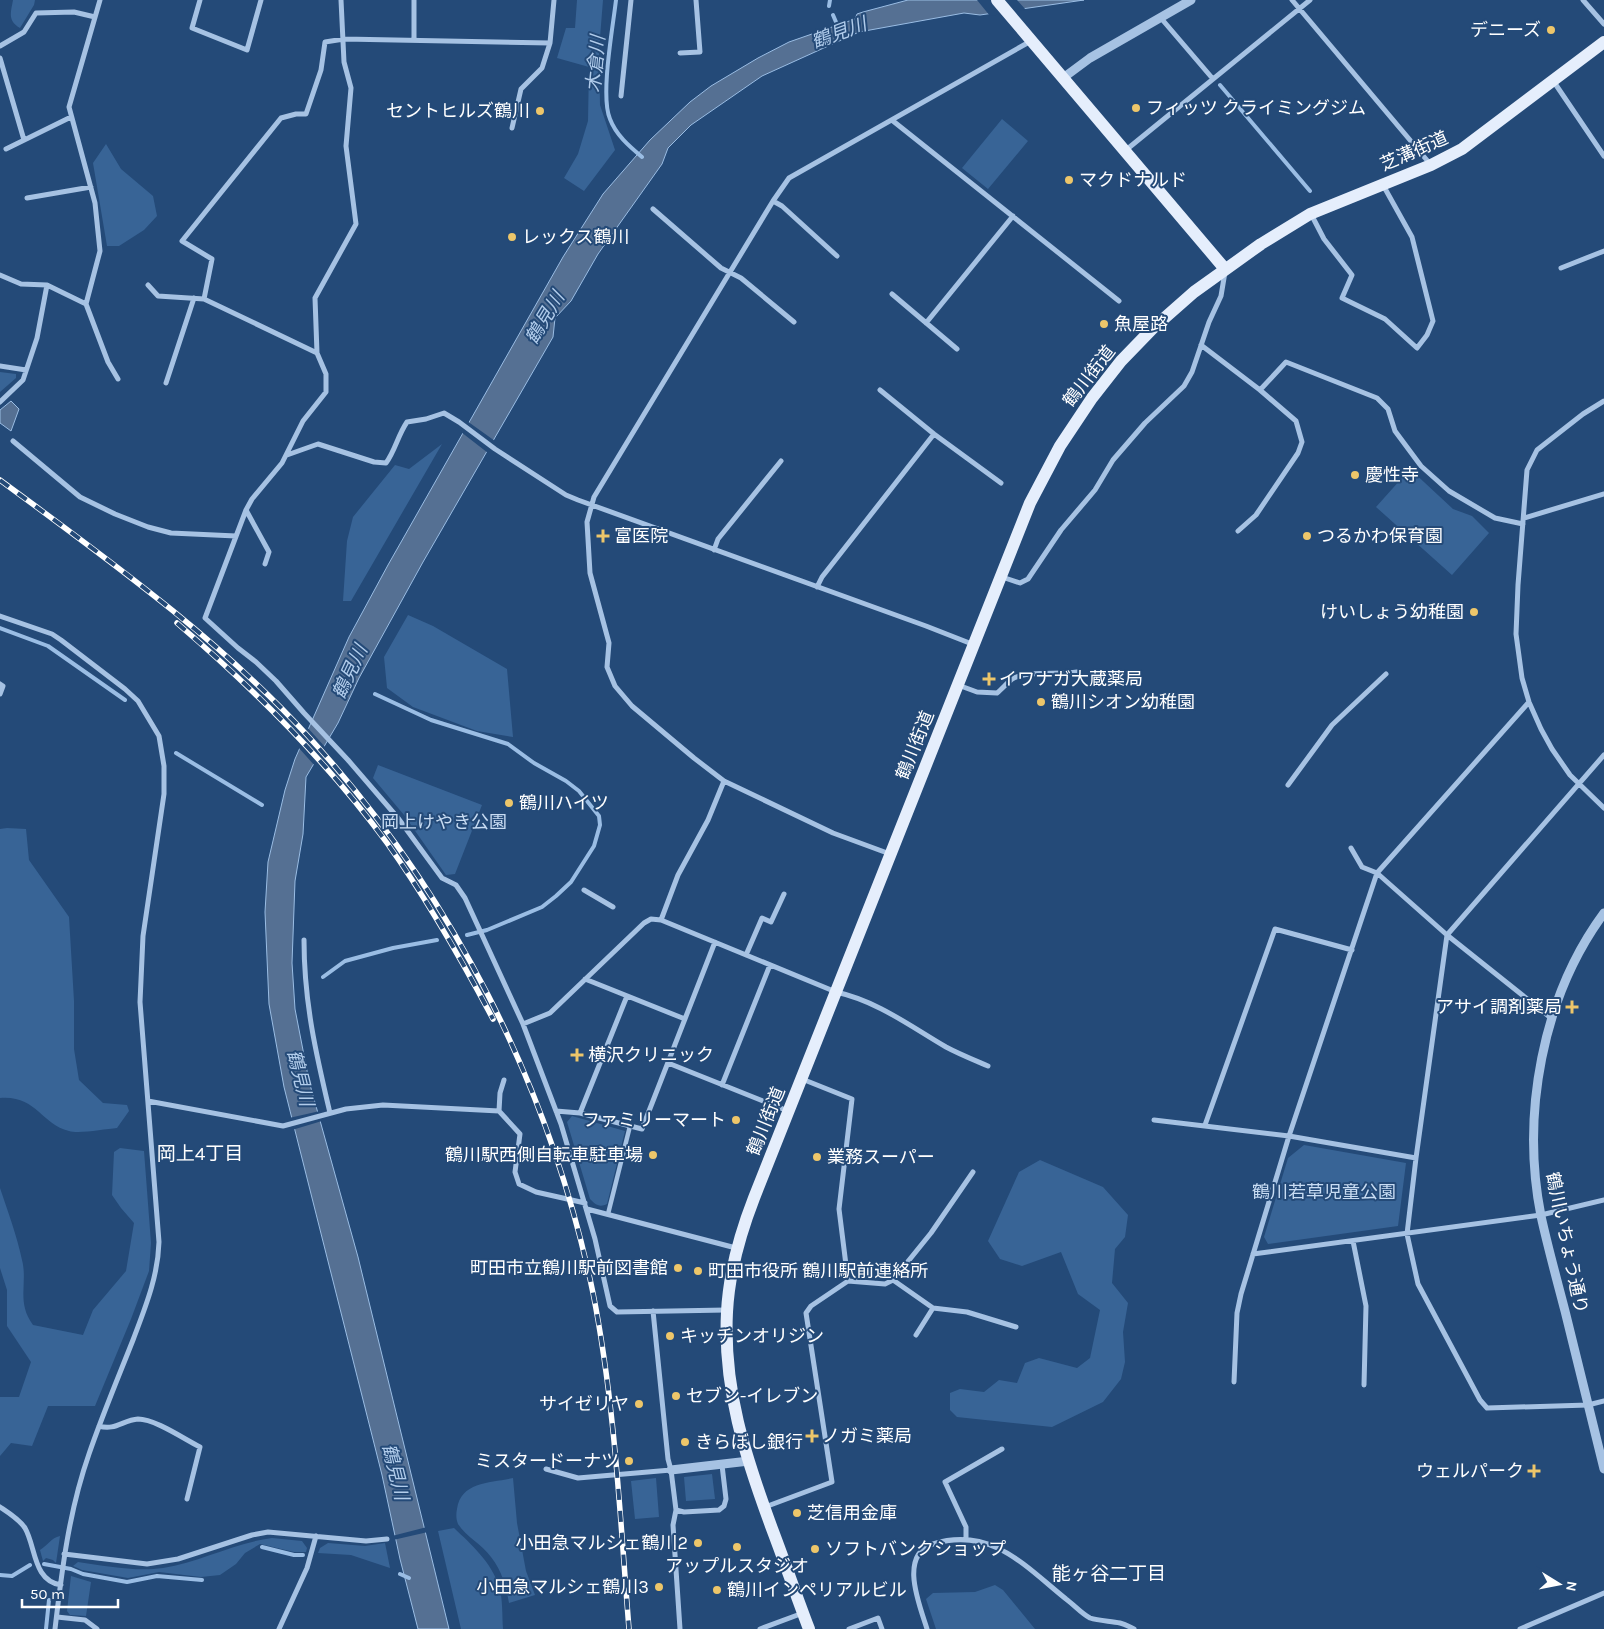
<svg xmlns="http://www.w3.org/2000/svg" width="1604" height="1629" viewBox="0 0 1604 1629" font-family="Karla,'Noto Sans JP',sans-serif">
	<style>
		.green { fill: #386496 }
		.water { fill: #557093; stroke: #9abde4 }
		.pier { fill: #244a78 }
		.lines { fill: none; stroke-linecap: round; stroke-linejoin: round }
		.stream { stroke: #9abde4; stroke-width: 4 }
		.pedestrian { stroke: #a6c2e3; stroke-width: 4.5 }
		.minor { stroke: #a6c2e3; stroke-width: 5 }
		.tertiary { stroke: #a6c2e3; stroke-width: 9 }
		.primary { stroke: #e5eefc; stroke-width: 12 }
		.rail-casing { stroke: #fff; stroke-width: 5.5 }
		.rail { stroke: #244a78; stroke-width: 4; stroke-dasharray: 11; stroke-linecap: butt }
		.poi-dot { fill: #edc66a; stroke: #244a78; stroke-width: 2 }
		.labels { text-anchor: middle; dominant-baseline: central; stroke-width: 4; stroke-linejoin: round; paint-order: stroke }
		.poi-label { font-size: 18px; fill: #fff; stroke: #244a78; text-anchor: start }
		.street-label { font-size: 18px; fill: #fff; stroke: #244a78 }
		.park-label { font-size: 18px; fill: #c8dcf3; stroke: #244a78 }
		.water-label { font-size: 19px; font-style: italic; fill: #b1cceb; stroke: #244a78 }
		.neighbourhood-label { font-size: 19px; fill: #fff; stroke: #244a78 }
	</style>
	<rect width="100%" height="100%" fill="#244a78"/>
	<path class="green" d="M13 0H35L34 5 20 28C7 21 11 12 13 0Z
		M577 0H603L599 50 600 105 615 150 584 191 564 178 578 154 588 121 589 67 557 58 566 28H575Z
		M1002 119 1028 141 988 189 962 168Z
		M106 144 121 169 153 196 157 216 144 230 119 246H107L93 163Z
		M0 372 16 374V378L0 392Z
		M442 444 351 601H343L347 541 353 517 395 465 409 469Z
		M1410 469 1453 509 1472 516 1489 533 1452 575 1376 507Z
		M408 615 433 626 507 669 513 737 477 731 413 707 387 688 384 657Z
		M378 765 482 805 455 874 446 875 404 815 373 778Z
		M7 828 26 829 29 860 69 917 74 1001V1049L79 1080 103 1103 127 1105 129 1111 117 1128C105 1129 79 1134 69 1131 41 1124 36 1095 0 1098V829Z
		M572 1116 625 1131 607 1204C599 1208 595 1204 590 1199L567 1122Z
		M1304 1145 1406 1163 1398 1226 1268 1244 1264 1237 1288 1158Z
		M120 1148 144 1151 151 1243 149 1271 131 1319 95 1406H48L32 1446 11 1443 0 1456V1397H19L31 1362 7 1326V1290L0 1268V1188C8 1212 17 1236 22 1260 28 1283 16 1302 33 1325L83 1335 93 1310 126 1271 134 1223 121 1208 112 1195 114 1152Z
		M1040 1160 1103 1187 1128 1215 1125 1237 1115 1249 1112 1283 1128 1303 1123 1332 1125 1362 1121 1379 1103 1402 1052 1427 957 1417 950 1410V1393L960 1389 984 1392 999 1380 1017 1383 1025 1363 1039 1358 1077 1368 1090 1358 1100 1310 1078 1294 1061 1252 1022 1266 1000 1259 988 1241 1019 1172Z
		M712 1474 715 1499 686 1501 684 1477Z
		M513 1478 517 1523 526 1571 535 1595 509 1603C506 1586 502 1571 491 1557 482 1544 466 1537 458 1524 456 1519 456 1514 457 1509 461 1481 491 1483 513 1478Z
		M656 1478 659 1517 635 1519 631 1481Z
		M454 1528C472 1545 491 1562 499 1586 503 1599 502 1615 503 1629H461L438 1531Z
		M60 1536 56 1563 53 1560 46 1558 43 1561 40 1550C48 1545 51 1538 60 1536Z
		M272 1538 302 1541 307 1548 306 1552H294L260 1544 245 1553 236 1564 220 1575 201 1577 159 1572 128 1578 82 1570 73 1566 78 1562C106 1566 136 1572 163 1568 200 1562 234 1543 272 1538Z
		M328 1543 365 1546 385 1543 390 1568 351 1555 318 1553 320 1548Z
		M71 1576 91 1582 86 1616 70 1615 67 1611Z
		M995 1585 1003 1590 1035 1629H936L926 1599 933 1593 975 1592Z"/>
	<path class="water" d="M908 0H1084L980 15 964 13 859 32 762 76 691 125 668 148 662 164 598 254 571 301 555 318 553 337 423 562 359 678 338 723 306 777 303 834 295 881 292 963 295 1009 309 1081 358 1257 449 1629H418L400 1559 382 1475 284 1087 269 1004 265 912 268 862 285 790 295 759 349 637 388 565 563 257 603 194 650 140 690 102 711 86 758 58 789 42 855 19 857 14 863 12Z
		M11 401 19 409 11 431 0 423V410Z"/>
	<path class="pier" d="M977 0H1017L1026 10 990 16Z
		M467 421 495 441 488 453 461 432Z
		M307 727 326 748 315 766 298 747Z
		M320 1111 322 1121 292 1130 289 1118Z
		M427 1527 428 1532 393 1540 392 1536Z"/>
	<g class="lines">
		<path class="stream" d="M616 0C613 27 600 96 610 119 616 135 629 146 642 157
			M829 6 830 0
			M833 15 839 29
			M1220 85 1310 191
			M0 628 48 646 125 700
			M375 694 431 720 508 744 534 763 566 781 579 791 599 816 600 825 594 846 571 882 556 896 542 907 487 930 467 935
			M176 753 262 805
			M323 977 345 961 393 948 437 940
			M262 1547 294 1555H303
			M44 1564 71 1569 83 1574 127 1582 157 1576 202 1580
			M400 1574 409 1578
			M0 1575 12 1576 30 1565
			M46 1629 49 1600"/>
		<path class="pedestrian" d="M608 1214 630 1126"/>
		<path class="minor" d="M100 0 69 107 95 203 100 251 86 304 108 362 118 379
			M200 0 192 28 247 50 261 0
			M341 0 344 62 351 88 346 146 356 224 315 298 317 353 326 374V392L303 421 282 463 252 499 246 510 205 618 238 648 256 662 276 681 304 713 348 760 398 818 442 878 456 885 465 898 523 1024 561 1124 595 1239 610 1306 617 1312 726 1310
			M1292 0 1431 165
			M1583 0 1604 24
			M1160 17 1213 79
			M414 40V0
			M0 46 24 32 36 13 74 12 95 17
			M680 53 700 52 696 0
			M0 58 24 140
			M1554 82 1604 156
			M621 96 631 0
			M893 121 1119 301
			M512 128 521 89 542 68 550 43 554 0
			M6 149 71 117
			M1126 150 1310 0
			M27 198 91 187
			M773 201 782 206 837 256
			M653 209 721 268 741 278 794 322
			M1311 214 1324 239 1352 275 1342 298 1385 319 1417 348 1427 335 1433 321 1412 237 1383 185
			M1561 268 1604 251
			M0 275 21 284 47 285 86 304
			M148 285 158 296 204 299 317 353
			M892 294 957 349
			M204 299 212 259 182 241 281 118 296 114H306L321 70 325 42 344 39 550 43
			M926 323 1013 216
			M1201 345 1260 390 1296 421 1302 442 1298 453 1256 515 1238 531
			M0 366 26 370
			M166 383 194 298
			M880 390 934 434 1001 483
			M1260 390 1286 362 1377 398 1388 409 1395 431 1421 466 1449 491 1495 518 1523 524
			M1604 401 1583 414 1537 450 1527 470 1518 585 1516 634 1522 678 1529 702 1541 729 1552 749 1570 775 1604 808
			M0 402 23 380 37 338 47 285
			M13 441 80 497 115 514 148 527 171 533 236 536
			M287 455 318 444 374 462 386 463C395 451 398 435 407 422L426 419 444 413 459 422 495 449 566 495 578 500 926 626 972 644
			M246 510 269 552 265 564
			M1524 518 1604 494
			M714 550 718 539 781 461
			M1002 577 1020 583 1028 579 1061 530 1095 490 1113 460 1145 423 1184 386 1192 372 1209 322 1221 296 1225 272
			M817 587 822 577 934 434
			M0 616 52 634 61 640 125 689 138 701 159 736 164 766V794L143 936 140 1002 159 1242C158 1277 145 1308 133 1340 118 1378 102 1416 89 1454 69 1511 62 1569 55 1629
			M0 684 3 686 0 694
			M958 685 977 692 997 693C1002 689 1007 683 1012 679 1027 670 1059 675 1077 672
			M1604 755 1447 935 1416 1158 1407 1234 1418 1284 1480 1400 1487 1408 1588 1405 1604 1401
			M1288 785 1332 725 1386 674
			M1351 848 1362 867 1377 873 1447 935 1551 1018
			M890 854 833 833 724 781 694 758 632 706 615 686 607 667 609 643 590 573 587 522 594 497 773 201 789 178 1031 41
			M584 890 613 907
			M661 920 678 875 708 820 724 781
			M304 940C304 1002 316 1054 330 1113
			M746 955 762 918 771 922 784 894
			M585 979 685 1019
			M523 1024 550 1013 644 923 651 919 661 920 836 992C877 1001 910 1026 946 1047 959 1054 974 1060 988 1066
			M668 1063 788 1111
			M802 1079 852 1099 839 1209 848 1281
			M722 1085 770 965
			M148 1101 283 1126 346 1109 383 1105 499 1111 520 1134 515 1172 519 1184 536 1192 585 1203
			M499 1111 500 1093 504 1080
			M556 1111 580 1113 642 1129 715 942
			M580 1113 627 996
			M1154 1120 1289 1136 1416 1158
			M1205 1125 1275 929 1352 950
			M587 1209 736 1248
			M1353 1241 1366 1306 1364 1385
			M1253 1254 1541 1215 1604 1200
			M893 1280 933 1308 916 1335
			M933 1308 967 1312 1016 1327
			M653 1311 668 1459 671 1470 676 1510 684 1512 719 1510 724 1506 726 1499 722 1465
			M1234 1382 1237 1313 1241 1294 1289 1136 1377 873 1529 702
			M99 1426C115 1431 123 1420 138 1419 155 1419 184 1439 200 1447L187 1499
			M546 1469 578 1478 671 1470
			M0 1507C9 1513 19 1519 25 1528 36 1547 33 1581 61 1585
			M765 1507 832 1482 806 1313 811 1306 848 1281 885 1284 893 1280 931 1233 973 1172
			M676 1510 673 1525 680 1629
			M966 1539V1527L945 1482 1002 1449
			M64 1554 147 1564 178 1559 252 1535 268 1532 366 1541 387 1539
			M57 1617 85 1620 97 1629
			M279 1629 307 1568 316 1536
			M760 1629 803 1613
			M849 1629 878 1618 882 1629
			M927 1629C920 1606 898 1555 933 1544 991 1526 1025 1566 1066 1599 1073 1604 1082 1614 1090 1618 1099 1621 1111 1621 1120 1623 1125 1624 1130 1627 1134 1629
			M1520 1629 1604 1593"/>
		<path class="tertiary" d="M1063 78 1090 58 1191 0
			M1604 913C1542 997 1521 1115 1541 1216 1548 1248 1557 1280 1565 1311 1578 1364 1591 1417 1604 1469
			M671 1470 749 1461"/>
		<path class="primary" d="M997 0 1225 269
			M809 1629C796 1595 784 1560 771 1526 745 1455 723 1389 727 1312 729 1273 740 1234 754 1198L1030 503 1060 446 1092 398 1121 361 1152 329 1194 292 1261 244 1310 214 1431 165 1462 149 1604 42"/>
		<g class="rail-casing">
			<path id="rail" d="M0 480C107 559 217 637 307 735 451 891 550 1086 593 1293 615 1404 620 1517 629 1629
				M177 623C254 689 327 761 387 843 427 899 461 959 493 1019"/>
		</g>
		<use href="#rail" class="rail"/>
	</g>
	<g class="poi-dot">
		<circle cx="1551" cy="30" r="5"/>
		<circle cx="1136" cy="108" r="5"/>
		<circle cx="540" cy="111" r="5"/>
		<circle cx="1069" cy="180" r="5"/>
		<circle cx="512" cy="237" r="5"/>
		<circle cx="1104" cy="324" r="5"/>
		<circle cx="1355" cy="475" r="5"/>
		<path d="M600.5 528.5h5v5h5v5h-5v5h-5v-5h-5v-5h5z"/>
		<circle cx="1307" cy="536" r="5"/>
		<circle cx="1474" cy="612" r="5"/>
		<path d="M986.5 671.5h5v5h5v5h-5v5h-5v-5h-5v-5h5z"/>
		<circle cx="1041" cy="702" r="5"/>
		<circle cx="509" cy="803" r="5"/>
		<path d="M1569.5 999.5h5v5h5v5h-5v5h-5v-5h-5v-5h5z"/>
		<path d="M574.5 1047.5h5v5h5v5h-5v5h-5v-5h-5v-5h5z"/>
		<circle cx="736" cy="1120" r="5"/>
		<circle cx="653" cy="1155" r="5"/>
		<circle cx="817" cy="1157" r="5"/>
		<circle cx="678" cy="1268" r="5"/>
		<circle cx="698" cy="1271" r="5"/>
		<circle cx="670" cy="1336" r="5"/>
		<circle cx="676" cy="1396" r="5"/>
		<circle cx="639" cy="1404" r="5"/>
		<path d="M809.5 1428.5h5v5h5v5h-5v5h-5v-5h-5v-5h5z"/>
		<circle cx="685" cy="1442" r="5"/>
		<circle cx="629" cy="1461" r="5"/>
		<path d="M1531.5 1463.5h5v5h5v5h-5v5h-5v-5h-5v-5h5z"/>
		<circle cx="797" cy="1513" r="5"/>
		<circle cx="698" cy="1543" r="5"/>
		<circle cx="737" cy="1547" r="5"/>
		<circle cx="815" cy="1549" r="5"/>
		<circle cx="659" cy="1587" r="5"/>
		<circle cx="717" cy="1590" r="5"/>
	</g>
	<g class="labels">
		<g class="poi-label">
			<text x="1541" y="30" text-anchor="end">デニーズ</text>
			<text x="1146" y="108">フィッツ クライミングジム</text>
			<text x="530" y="111" text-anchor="end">セントヒルズ鶴川</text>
			<text x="1079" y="180">マクドナルド</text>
			<text x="522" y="237">レックス鶴川</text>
			<text x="1114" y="324">魚屋路</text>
			<text x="1365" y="475">慶性寺</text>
			<text x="614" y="536">富医院</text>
			<text x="1317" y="536">つるかわ保育園</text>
			<text x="1464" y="612" text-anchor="end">けいしょう幼稚園</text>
			<text x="999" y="679">イワナガ大蔵薬局</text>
			<text x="1051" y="702">鶴川シオン幼稚園</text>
			<text x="519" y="803">鶴川ハイツ</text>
			<text x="1562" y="1007" text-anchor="end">アサイ調剤薬局</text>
			<text x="588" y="1055">横沢クリニック</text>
			<text x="726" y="1120" text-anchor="end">ファミリーマート</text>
			<text x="643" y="1155" text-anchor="end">鶴川駅西側自転車駐車場</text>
			<text x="827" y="1157">業務スーパー</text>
			<text x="668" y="1268" text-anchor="end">町田市立鶴川駅前図書館</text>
			<text x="708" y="1271">町田市役所 鶴川駅前連絡所</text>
			<text x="680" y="1336">キッチンオリジン</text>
			<text x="686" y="1396">セブン-イレブン</text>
			<text x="629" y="1404" text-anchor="end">サイゼリヤ</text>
			<text x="822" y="1436">ノガミ薬局</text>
			<text x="695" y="1442">きらぼし銀行</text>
			<text x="619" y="1461" text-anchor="end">ミスタードーナツ</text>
			<text x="1524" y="1471" text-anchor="end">ウェルパーク</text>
			<text x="807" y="1513">芝信用金庫</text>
			<text x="688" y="1543" text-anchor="end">小田急マルシェ鶴川2</text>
			<text x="825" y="1549">ソフトバンクショップ</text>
			<text x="737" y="1566" text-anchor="middle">アップルスタジオ</text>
			<text x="649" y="1587" text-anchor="end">小田急マルシェ鶴川3</text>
			<text x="727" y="1590">鶴川インペリアルビル</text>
		</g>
		<g class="street-label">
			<text transform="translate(1414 151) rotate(-24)">芝溝街道</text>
			<text transform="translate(1089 376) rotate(-52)">鶴川街道</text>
			<text transform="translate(915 745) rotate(-68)">鶴川街道</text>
			<text transform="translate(766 1121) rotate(-68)">鶴川街道</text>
			<text transform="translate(1567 1243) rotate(78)">鶴川いちょう通り</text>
		</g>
		<g class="park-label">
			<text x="444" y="822">岡上けやき公園</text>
			<text x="1324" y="1192">鶴川若草児童公園</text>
		</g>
		<g class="water-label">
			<text transform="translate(839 33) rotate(-20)">鶴見川</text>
			<text transform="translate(596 64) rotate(-85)">木倉川</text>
			<text transform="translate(545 318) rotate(-59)">鶴見川</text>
			<text transform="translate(350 672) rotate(-65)">鶴見川</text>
			<text transform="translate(300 1078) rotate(76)">鶴見川</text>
			<text transform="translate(395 1472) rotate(76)">鶴見川</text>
		</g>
		<g class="neighbourhood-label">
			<text x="200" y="1154">岡上4丁目</text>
			<text x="1109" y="1574">能ヶ谷二丁目</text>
		</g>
	</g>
	<g transform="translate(1559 1584) rotate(100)" stroke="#244a78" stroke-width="4" paint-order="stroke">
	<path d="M0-4L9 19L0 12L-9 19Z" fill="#ffffff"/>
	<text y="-8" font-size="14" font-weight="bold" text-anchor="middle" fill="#ffffff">N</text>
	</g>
	<path d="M22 1599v8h96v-8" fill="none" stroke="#ffffff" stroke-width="2.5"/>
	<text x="30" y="1599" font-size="15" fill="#ffffff" stroke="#244a78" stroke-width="4" paint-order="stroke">50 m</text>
</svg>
